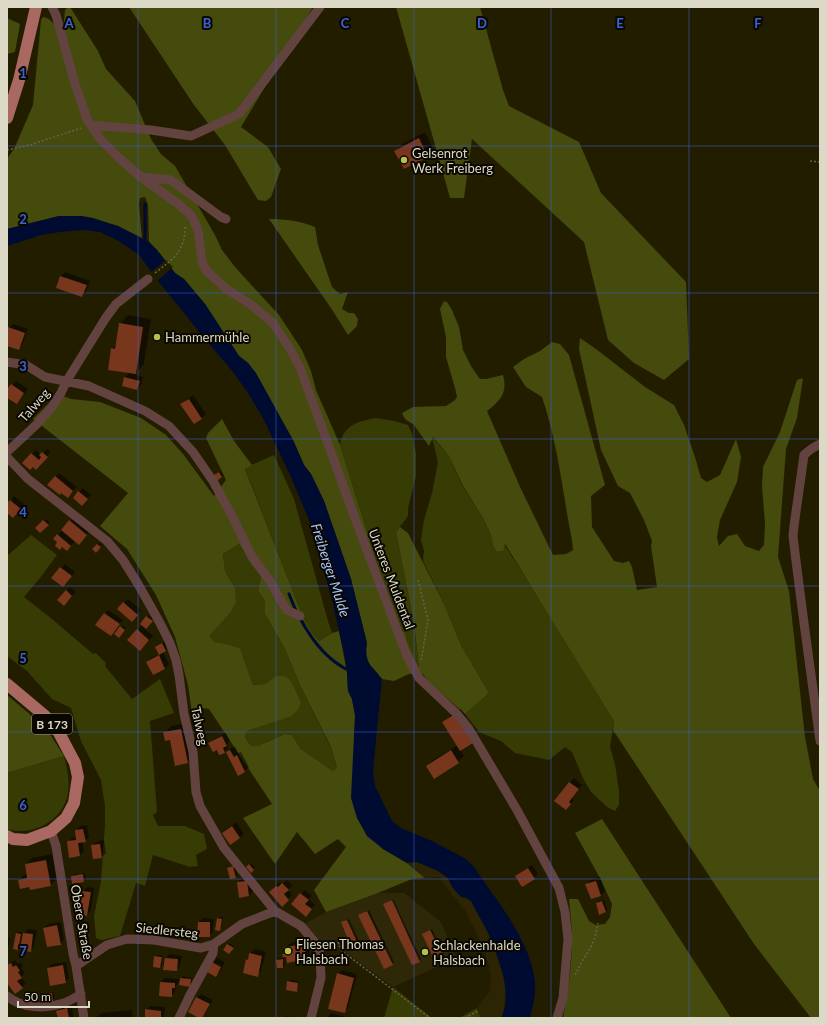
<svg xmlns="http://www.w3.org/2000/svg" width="827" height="1025" viewBox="0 0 827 1025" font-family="Lato,sans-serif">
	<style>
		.built { fill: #2e2809 }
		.green { fill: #373b04 }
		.forest { fill: #454a0d; fill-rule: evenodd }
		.sand { fill: #2c2403 }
		.water { fill: #000b31 }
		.pier { fill: #231d00 }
		.shadow { fill: #0007 }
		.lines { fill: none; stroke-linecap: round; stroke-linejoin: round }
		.stream { stroke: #000b31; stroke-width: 3 }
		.building { fill: #78361c }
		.path { stroke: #68634a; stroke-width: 1.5; stroke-dasharray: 2 2; stroke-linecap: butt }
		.minor { stroke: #634340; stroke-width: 9 }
		.major { stroke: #a96862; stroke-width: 12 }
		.grid { fill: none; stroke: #3a63d5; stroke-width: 1; stroke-opacity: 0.55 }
		.poi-dot { fill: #b6c149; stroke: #0a0701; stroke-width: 1.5 }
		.labels { text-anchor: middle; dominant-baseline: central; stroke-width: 4; stroke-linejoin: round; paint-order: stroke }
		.shield { fill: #0a0701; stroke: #9d9a8c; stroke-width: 1 }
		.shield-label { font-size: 12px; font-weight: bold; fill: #dcd9c7 }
		.poi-label { font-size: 13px; fill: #dcd9c7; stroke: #0a0701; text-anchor: start }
		.street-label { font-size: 13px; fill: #dcd9c7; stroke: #0a0701 }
		.water-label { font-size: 14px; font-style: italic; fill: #a6c6f8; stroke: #0a0701 }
		.grid-label { font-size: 13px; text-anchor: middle; font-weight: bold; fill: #3a63d5; stroke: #0a0701; stroke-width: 4; stroke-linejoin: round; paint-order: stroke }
	</style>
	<rect width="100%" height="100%" fill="#231d00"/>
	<path class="built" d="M378 893H404L441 922 456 958 393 987 333 943 313 939 301 926 326 912Z"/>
	<path class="green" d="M376 418 394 421 408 425 412 433 416 453V476L408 508V516L396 532 414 623 419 670 408 644 405 632 398 631 340 445C343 425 359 421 376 418Z
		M432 437 449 456 463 487 483 518 491 535 493 546 498 552 503 551 504 544 563 636 614 721 610 747 615 764 619 791V805L615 811 607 807 591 792 584 780 572 752 565 747 549 760 515 753 501 741 479 732 465 714 489 693 461 645 445 606 423 561 424 551 421 540 424 520 432 493 438 462Z
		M274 455 294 499 328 621 332 633 319 641 312 633 303 617 245 468Z
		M31 535 57 555 40 578 24 597 52 619 93 654 96 653 106 663 105 666 132 699 160 679 174 713 150 721 157 812 153 815 158 826H185L204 834 207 849 196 855 198 866 190 867 153 855 145 886 136 883 120 936 102 940 96 938 94 916 101 882 105 824V806L101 780 81 741 71 708 52 699 27 671 7 656V556Z
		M239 544 261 576 258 591 265 601V614L284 647 300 685 331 748 337 768 333 771 301 749 292 735 283 734 258 746H252L247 741 245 736 247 731 290 717 276 676 265 684 253 685 240 648 227 644 215 642 208 635 230 613 235 588 225 571 223 554Z
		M64 756C67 768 70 780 68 793 64 820 33 837 7 829V773Z
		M393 987 432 1018H384Z
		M477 1008 480 1016 478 1018H459Z"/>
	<path class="forest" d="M68 7H70L98 51 106 69 135 101 151 139 161 154 175 166 215 235 222 250 235 267 279 315 302 350 311 371 316 390 340 445 398 631 405 632 408 644 419 668 414 623 396 532 400 527 408 533 445 606 461 645 489 693 465 714 429 682 422 673 409 674 394 681 382 679 374 669 369 665 365 653 367 643 351 579 324 501 311 474 304 465 293 440 248 363 239 356 205 304 184 279 175 273 157 250 149 242 148 205 145 197 140 198 139 204 142 238 118 226 59 216 7 229V159L14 149 33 105 41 20 43 17C51 18 54 25 59 30L63 29 65 10Z
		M129 7H313L241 127 268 147 281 169 271 197 266 201 258 200 225 145 194 105Z
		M396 7H480L503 90 509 106 579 142 601 193 686 282 689 359 664 380 634 363 608 340 584 242 472 139 464 198H450Z
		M7 18 20 24 15 52 7 54Z
		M269 219C285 219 301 221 315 227L318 245 332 287 340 294 348 292 342 309 349 313H354L358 319 357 326 348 335 333 311Z
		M444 301 447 302 452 310 459 327 463 350 471 366 480 379H486L503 375C508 393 500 401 487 411L521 489 553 555 566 554 573 550C572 535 568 522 566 507 560 470 554 432 542 397L526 387 513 367 524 359 540 351 552 342 560 344 569 355 605 485 591 496 592 527 614 561 623 563 629 561 632 567 637 590 657 587 651 546 652 541 644 520 630 493 618 486 601 450 579 349 580 338 596 349 645 387 674 405 684 425 695 457 701 478 707 482 720 475 736 439 741 457 737 482 720 520 717 537 719 546 728 536 737 534 745 546 759 551 764 545 765 523 762 486 763 467 780 432 797 380 803 378 797 418 786 449 778 557 789 591 805 737 813 779 820 791V1018H811L754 944 613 730 614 721 505 544 503 551 497 552 493 546 491 535 483 518 463 486 449 456 433 437 429 446 414 425 405 419 402 413 413 407 446 406 455 400 457 397 455 388 446 357V337L440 309Z
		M58 394 71 399 100 402 141 418 166 435 183 454 214 496 226 480 206 438 208 433 222 419 234 441 252 465 245 469 303 617 312 633 319 641 332 633 339 631 347 673 348 691 352 699 355 715 354 760 383 849 407 863 425 878 412 879 378 893 326 912 314 890 346 847 338 839 315 854 297 832 275 864 243 818 272 804 209 709 204 708 192 713 188 685 175 637 156 595 127 549 100 526 128 493 33 419ZM239 544 261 576 258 591 265 601V614L284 647 300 685 331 747 337 768 333 771 301 749 292 735 284 734 258 746H252L247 741 245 736 247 731 290 717 298 710 301 702 290 680 285 676H276L265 684 253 685 240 648 227 644 215 642 209 636 230 613 236 602 235 588 225 571 223 554Z
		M7 695 46 728 64 756 7 773Z
		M602 819 731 1018H563C568 992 572 966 572 939 572 925 570 912 569 899H578L589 921 596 925 605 924 610 917 612 904 601 880 575 833Z"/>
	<path class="sand" d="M417 862 438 871 448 878 452 887 471 901 491 939 505 982V1001L503 1013 501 1018H478L480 1016 477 1008 490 991 491 975 485 951 466 912 439 877 425 878 407 863Z"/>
	<path class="water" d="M59 216H82L93 218 118 226 149 242 157 250 175 273 184 279 205 304 239 356 248 363 256 373 293 440 304 465 311 474 324 501 351 579 367 643C364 663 371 665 382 679L373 770 375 786 392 821 401 828 432 841 466 859 474 867C496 900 531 941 535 982 536 994 533 1007 530 1018H501C513 997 500 961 491 940 486 926 477 914 471 901L466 898 461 897 452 887 448 878 438 871 417 862 407 863 383 849 367 836 357 818 351 798 355 715 352 699 348 691 347 673 345 658 332 600 309 520 290 475 263 418 248 393 233 372 205 339 158 281 139 255 119 241 100 232 84 230 60 232 41 235 7 246V229Z"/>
	<path class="pier" d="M166 260 173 267 156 282 150 273Z"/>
	<path class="shadow" d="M425 132 434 150 428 156 404 168 396 151 402 144Z
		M65 272 90 281 86 292 82 296 61 276Z
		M128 315 151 319 144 364 136 373 112 349 117 344 120 324Z
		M13 324 28 329 22 345 18 349 7 345V332L9 328Z
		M130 372V373L143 377 141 385 137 389 123 386 125 377Z
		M16 381 28 389 17 403 7 396V391Z
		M193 395 206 414 202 418 194 423 182 404 186 400Z
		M47 449 51 452 40 464 23 463 36 450 41 455Z
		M221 471 223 475 222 477 215 475Z
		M59 473 77 487 68 497 55 477Z
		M83 488 91 495 86 500 79 492Z
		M14 496 24 504 17 513 7 512V505Z
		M74 517 90 531 82 540 75 541 67 549 59 542 58 535Z
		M46 519 50 523 40 532 36 528Z
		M99 543 102 545 96 552 93 549Z
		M65 564 75 572 67 582 53 578Z
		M70 587 76 592 68 601 66 591Z
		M128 599 141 610 136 616 124 603Z
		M108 610 123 620 111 635 104 614Z
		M149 615 153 619 145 629 153 636 144 646 138 630 142 625 141 624Z
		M122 625 126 628 121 635V627Z
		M164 642 167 649 163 652 169 664 165 668 153 674 147 662 151 658 160 654 156 647Z
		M461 709 478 736 460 750 464 756 458 762 427 766 433 760 458 745 443 722 450 716Z
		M188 723 194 756 188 762 171 738 165 733 171 726Z
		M226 733 230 741 227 745 228 748 224 752 217 749 210 743 214 739Z
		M235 747 238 753 241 752 249 767 245 771 227 752 231 748Z
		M574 778 582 785 572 798 574 800 570 805 555 801Z
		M236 822 244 834 240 838 223 833 227 829Z
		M87 825 89 837 85 841H82L84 851 80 855 70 857 68 842 72 838 77 837 76 830 80 826Z
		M104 840 106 853 102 857 92 846 96 842Z
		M52 854 57 879 50 885 30 886 19 880 25 874H28L26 864 32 858Z
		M251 863 255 868 251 872 247 867Z
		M235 865 237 875 235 877 228 868 230 867Z
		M532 865 538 874 534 878 517 876 521 872Z
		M85 873 86 879 84 881 73 882 72 876 74 874Z
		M251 877 253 891 249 896 238 882 242 878Z
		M600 877 605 891 601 895 591 898 587 884 591 880Z
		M287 880 292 885 288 890 292 895 282 905 270 892 280 882 282 884Z
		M87 887 94 888 91 910 87 915 83 891Z
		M305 890 312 896 309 899 315 905 306 915 301 894Z
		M393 899 421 959 419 961 386 903Z
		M604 900 607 910 605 912 597 903 598 901Z
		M369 910 394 962 392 964 359 915Z
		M220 917H223L221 928 219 930 218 918Z
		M203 918 214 919 213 932 209 936 199 922Z
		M349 919 359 941 357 943 342 922Z
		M61 922 64 940 60 944 44 928 48 924Z
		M28 929 37 930 34 947 30 951 24 933Z
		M432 929 443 951 441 953 423 934Z
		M19 932H22L19 947 18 949 17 933Z
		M7 937 10 938 9 945 8 947Z
		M308 940 310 954 306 958 284 955 286 952 285 948 289 944Z
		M229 943 234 946 231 952 228 944Z
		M254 949 266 952 261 971 257 975 247 960 249 958 250 954Z
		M170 954 182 956 180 966 176 970 166 958Z
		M156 955H163L162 965 160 967 155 956Z
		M217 958 225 962 220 971 216 975 213 962Z
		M279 958H284L285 965 283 967H278L277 960Z
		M15 960 18 964 20 962 23 966 21 968 25 973 21 977 26 983 22 987 7 981V965Z
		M66 962 69 978 65 982 48 968 52 964Z
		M342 970 357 974 348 1008 344 1012 338 974Z
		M183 976 192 978 191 984 190 985 180 981 176 985 175 992 171 996 161 982 165 978 181 979Z
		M290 980 299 981 298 989 296 991 288 982Z
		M53 992 55 998 53 1000 46 1001 45 995 47 994Z
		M201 994 213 1000 205 1014 201 1018 197 998Z
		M71 1005 74 1017 73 1018H59L58 1012 62 1008Z
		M150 1006 165 1007 164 1018H146V1010Z
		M132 1010 133 1018H96L101 1013Z
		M331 1013 347 1017V1018H327Z
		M286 1016 295 1018H284Z"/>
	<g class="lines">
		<path class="stream" d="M145 204V242
			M289 594 296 611
			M300 618C311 639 328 661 350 671"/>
	</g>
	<path class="building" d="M419 138 428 157 404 169 394 151Z
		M60 276 87 285 82 297 56 288Z
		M119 323 143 327 136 374 108 370 111 348 115 349Z
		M8 327 25 333 19 350 7 346V329Z
		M124 377 140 381 137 390 122 386Z
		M11 384 24 393 17 404 7 398V389Z
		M189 399 202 419 194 424 180 404Z
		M42 452 48 457 36 470 33 467 30 470 22 463 31 453 39 460 41 457 39 455Z
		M219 472 222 477 217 481 214 475Z
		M55 476 73 491 68 498 61 493 60 495 47 485Z
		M78 491 88 499 82 506 73 498Z
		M10 500 21 509 13 518 7 513V503Z
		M43 520 49 525 40 533 35 528Z
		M69 520 87 535 79 545 61 530Z
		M57 534 71 546 67 551 62 547 60 550 55 546 57 542 53 539Z
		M97 544 101 547 96 553 92 549Z
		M60 567 72 576 63 587 51 578Z
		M66 590 72 596 64 606 57 600Z
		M123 602 138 615 132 622 117 609Z
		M104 613 120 624 111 636 95 625Z
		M146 616 153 621 146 629 140 624Z
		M120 626 125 630 119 638 114 634Z
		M137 629 149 640 140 651 127 640Z
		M162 643 166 651 159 655 155 647Z
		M159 655 165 669 153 675 146 662Z
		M455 714 473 743 460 751 442 722Z
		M181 729 188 763 175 766 170 740 165 741 163 732Z
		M222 736 227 746 223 748 225 753 219 755 217 750 213 752 208 743Z
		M230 750 234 757 237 755 245 772 238 776 226 752Z
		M451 750 459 763 434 779 426 766Z
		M569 782 579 789 569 802 571 804 566 810 554 801Z
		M232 826 240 838 230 845 222 833Z
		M83 829 86 842 78 843 80 856 69 858 67 841 76 840 75 830Z
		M100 844 102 858 93 859 91 845Z
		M46 860 51 886 30 890 29 887 20 889 18 880 27 878 25 864Z
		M249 864 254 870 251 873 246 867Z
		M233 866 236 878 230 879 227 868Z
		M528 868 535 879 522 887 515 876Z
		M83 874 84 882 72 884 71 876Z
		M247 881 249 896 239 898 237 882Z
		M596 881 601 896 591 899 585 884Z
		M282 883 289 890 284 894 289 900 282 907 269 892 276 886 278 887Z
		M82 891 91 892 87 916 78 914Z
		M300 893 309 900 305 904 312 909 306 917 291 904Z
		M392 900 420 962 412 965 383 904Z
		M602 901 606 912 599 915 596 903Z
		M367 911 393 965 384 969 358 915Z
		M217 918 222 919 220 931 215 930Z
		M347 920 358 944 351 947 341 922Z
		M198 922H210V937H197Z
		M57 925 61 945 47 947 43 928Z
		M430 930 442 953 433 957 422 934Z
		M16 933 21 934 18 950 13 949Z
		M23 933 33 934 31 952 20 950Z
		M227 944 234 948 229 954 223 950Z
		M304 944 307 959 287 963 286 957H283L282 954H285L284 947Z
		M249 953 262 956 258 977 243 973 246 959 248 960Z
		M154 956 162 957 160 968 153 967Z
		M165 958 178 959 177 971 163 970Z
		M283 959V968H277L276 960Z
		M212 962 221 967 216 977 207 972Z
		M11 963 13 967 16 965 20 971 18 972 22 978 17 981 23 988 15 994 7 983V965Z
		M63 965 66 983 50 986 47 968Z
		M337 973 354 978 345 1013 328 1009Z
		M180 978 191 979 190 987 179 985Z
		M287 981 298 983 297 992 286 990Z
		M160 982 175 983V988H172V997L159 996Z
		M52 993 53 1001 46 1002 44 995Z
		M196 997 210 1004 202 1018H199L188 1012Z
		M67 1008 69 1018H58L56 1011Z
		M145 1009 161 1011V1018H145Z"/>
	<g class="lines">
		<path class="path" d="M7 150 30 145 81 128
			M810 161 820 162
			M155 273C173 259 186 251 185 225
			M418 580 428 620 421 662
			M338 942 342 951 430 1018
			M575 975 584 958 591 947 595 937 598 923
			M465 1018 478 1011"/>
		<path class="minor" d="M52 7 56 15 75 84 87 119 100 139 119 158 141 177 177 203 191 215 198 230 202 262 206 270 225 288 250 304 272 322 289 347 300 368 316 411 356 521 407 656 419 678 458 715 469 729 517 810 559 888 565 912 568 939 563 998 557 1018
			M91 125 151 130 191 136 239 114 320 7
			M143 177 171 180 221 217 226 219
			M7 362 26 365 45 377 89 386 145 411 169 426 193 452 213 481 233 518 252 557 270 581 283 604 287 610 300 616
			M820 444C814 447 809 450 804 455L794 526 793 536C801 605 811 673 820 741
			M7 452 37 424 52 407 61 393 66 382 105 319 116 304 148 279
			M7 457 28 479 107 541 123 560 138 584 160 623 170 643 176 660 179 675 184 714 193 752 196 792 200 806 224 848 275 911 301 926 317 945 320 954 321 978 311 1018
			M51 831 56 846 73 954 76 966 84 1018
			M76 966 107 945 127 939 154 940 201 948 214 944 242 924 275 911
			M7 996C22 1009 46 1009 64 1003 70 1001 76 997 81 994
			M179 1018 190 995 213 953 214 944"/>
		<path class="major" d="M7 118 19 80 36 7
			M7 684 44 715 58 731 75 763 78 777 74 803 66 818 51 831 27 840 13 839 7 836"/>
	</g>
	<path class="grid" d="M138 7V1018M276 7V1018M414 7V1018M551 7V1018M689 7V1018M7 146H820M7 293H820M7 439H820M7 586H820M7 732H820M7 879H820"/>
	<g class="poi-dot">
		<circle cx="404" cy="160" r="4"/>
		<circle cx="157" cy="337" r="4"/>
		<circle cx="288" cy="951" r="4"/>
		<circle cx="425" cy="952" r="4"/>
	</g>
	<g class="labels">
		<rect class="shield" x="32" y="714" width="40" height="20" rx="3"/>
		<g class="shield-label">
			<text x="52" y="724">B 173</text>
		</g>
		<g class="poi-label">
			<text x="412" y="153">Gelsenrot<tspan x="412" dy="15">Werk Freiberg</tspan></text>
			<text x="165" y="337">Hammermühle</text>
			<text x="296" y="944">Fliesen Thomas<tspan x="296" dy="15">Halsbach</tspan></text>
			<text x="433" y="945">Schlackenhalde<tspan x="433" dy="15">Halsbach</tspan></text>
		</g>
		<g class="street-label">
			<text transform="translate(34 405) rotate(-49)">Talweg</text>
			<text transform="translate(392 579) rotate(69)">Unteres Muldental</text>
			<text transform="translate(200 726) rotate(78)">Talweg</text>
			<text transform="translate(82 922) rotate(80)">Obere Straße</text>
			<text transform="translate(167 930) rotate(6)">Siedlersteg</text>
		</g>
		<g class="water-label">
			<text transform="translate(331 570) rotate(72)">Freiberger Mulde</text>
		</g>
	</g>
	<g class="grid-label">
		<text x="69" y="28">A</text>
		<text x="207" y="28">B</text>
		<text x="345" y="28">C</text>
		<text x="482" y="28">D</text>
		<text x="620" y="28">E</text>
		<text x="758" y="28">F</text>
		<text x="23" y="78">1</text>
		<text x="23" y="224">2</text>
		<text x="23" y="371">3</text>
		<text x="23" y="517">4</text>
		<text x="23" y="663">5</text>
		<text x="23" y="810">6</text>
		<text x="23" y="956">7</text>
	</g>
	<rect width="827" height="1025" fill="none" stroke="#dcd9c7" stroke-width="16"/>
	<path d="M18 1001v6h71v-6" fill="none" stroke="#dcd9c7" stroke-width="2"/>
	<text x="24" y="1001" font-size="12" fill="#dcd9c7" stroke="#0a0701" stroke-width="3" paint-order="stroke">50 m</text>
</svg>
